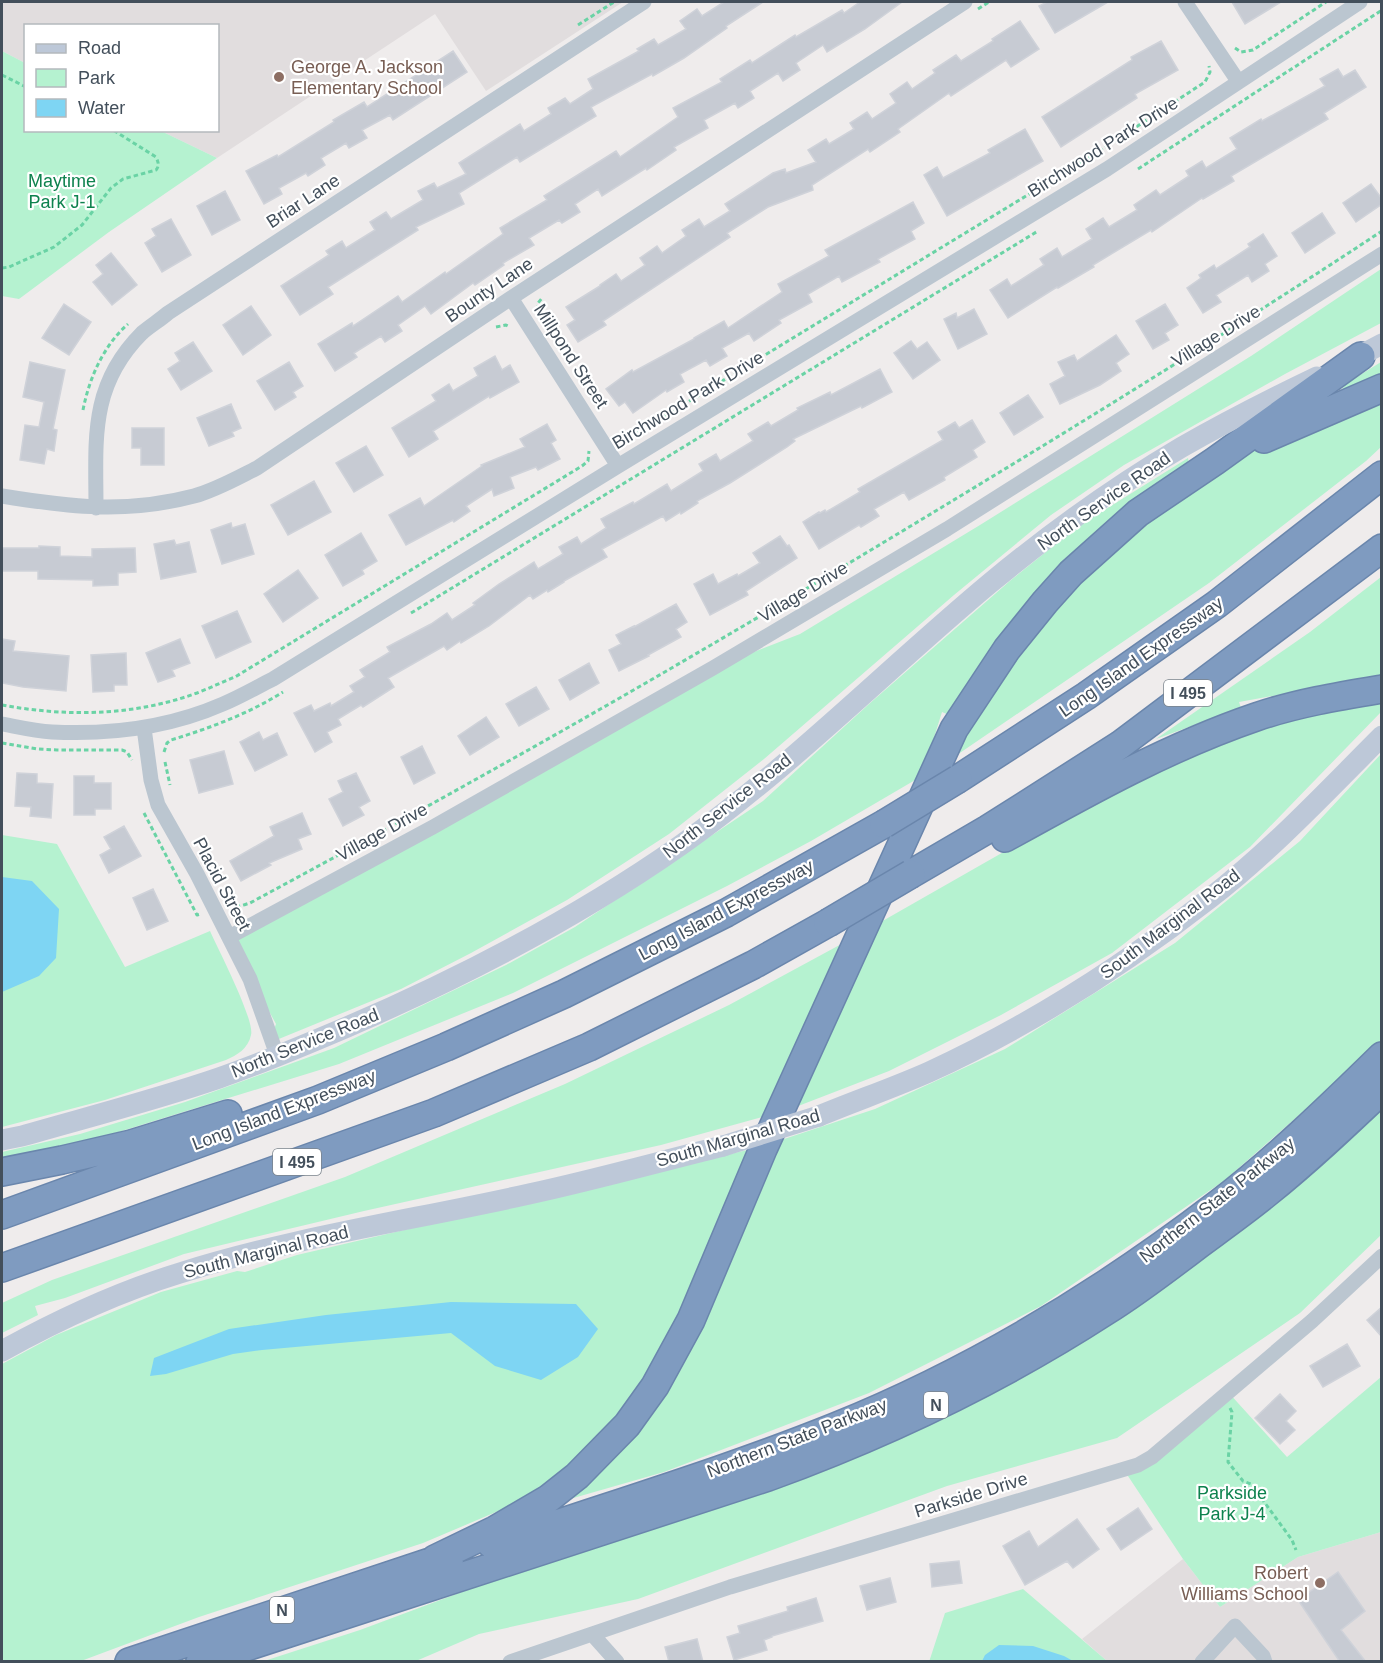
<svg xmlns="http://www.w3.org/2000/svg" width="1383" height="1663" viewBox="0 0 1383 1663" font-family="Helvetica,sans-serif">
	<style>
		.education { fill: #e1ddde }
		.green { fill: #b5f2d0 }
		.water { fill: #7ed5f3 }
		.building { fill: #c7cbd3; stroke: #cfd2d9; stroke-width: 1.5 }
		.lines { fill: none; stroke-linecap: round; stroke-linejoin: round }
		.motorway-casing { stroke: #6a86ac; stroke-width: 30 }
		.path { stroke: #6ad3a5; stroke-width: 3; stroke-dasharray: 4.5 3; stroke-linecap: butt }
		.minor { stroke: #bbc6d0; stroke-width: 15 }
		.secondary { stroke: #bdc8d8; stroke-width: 21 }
		.motorway { stroke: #7f9bc0; stroke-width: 27 }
		.motorway-bridge-casing { stroke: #6a86ac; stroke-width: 30; stroke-linecap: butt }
		.secondary-bridge { stroke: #bdc8d8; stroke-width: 21 }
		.motorway-bridge { stroke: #7f9bc0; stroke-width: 27 }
		.education-dot { fill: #8d6e63; stroke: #fff; stroke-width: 2 }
		.labels { text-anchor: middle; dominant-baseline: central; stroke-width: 4.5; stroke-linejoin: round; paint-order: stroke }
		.shield { fill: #fff; stroke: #7b848c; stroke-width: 1.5 }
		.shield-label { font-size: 16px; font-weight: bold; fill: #434f5b }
		.education-label { font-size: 18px; fill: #785e54; stroke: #fff; text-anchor: start }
		.street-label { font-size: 18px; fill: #434f5b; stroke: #fff }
		.park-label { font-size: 18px; fill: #0e824e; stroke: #fff }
	</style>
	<rect width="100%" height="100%" fill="#efecec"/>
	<path class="education" d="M2 2H623L486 91 435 14 217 158 161 131 218 130V26H26L25 63 2 51Z
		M1381 1532V1661H1107L1082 1639 1183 1559 1220 1607 1298 1557Z"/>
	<path class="green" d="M2 51 25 63 26 130 161 131 217 158 109 232 19 299 2 296Z
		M1381 269V323L1285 374 1124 465 1051 515 954 595 764 759 669 834 567 900 471 953 401 989 269 1043 276 1024 229 938 713 668 800 634 980 525 1251 356Z
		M1381 362V374L1348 389H1342L1347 383Z
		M1381 395V447L1366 461 1209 583 951 759 972 720 989 702 990 684 1105 550 1247 453Z
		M1188 458 1189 464 949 715 942 712 922 776 811 841 727 886 513 993 339 1064 86 1142 2 1160V1152L80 1134 185 1102 334 1048 506 965 575 927 763 801 869 704 1011 580 1077 527Z
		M1381 577V678L1340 684 1239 702 1241 708 1156 739 1310 632Z
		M1381 698V712L1250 847 1112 953 1001 1015 889 1071 793 1108 872 927 1121 785 1218 740 1319 706Z
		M1381 754 1382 1039 1371 1052 1225 1180 1041 1306 869 1393 664 1472 556 1503 634 1432 778 1141 875 1109 1005 1049 1175 943 1300 841Z
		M2 835 57 844 125 967 210 931C218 949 255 1020 251 1035 248 1049 237 1055 226 1060L105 1100 2 1127Z
		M847 941 769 1115 661 1145 364 1211 184 1254 65 1298 35 1306 38 1315 2 1333V1303L52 1280 345 1177 565 1084 729 1005Z
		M1381 1098V1235L1300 1313 1117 1438 947 1486 638 1599 479 1634 416 1661 261 1662 360 1630 537 1564 1132 1307 1282 1199Z
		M756 1148 674 1337 633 1401 577 1462 515 1504 423 1543 199 1617 81 1661 2 1662V1364L56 1335 161 1292 237 1271 245 1272 297 1255Z
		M1381 1377V1532L1298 1557 1220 1607 1183 1559 1124 1470 1228 1392 1287 1457Z
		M1023 1589 1107 1661 929 1662 945 1613Z"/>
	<path class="water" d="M2 877 32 881 59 909 56 958 39 976 2 992Z
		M451 1302 576 1304 598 1329 578 1357 541 1380 495 1366 451 1333 262 1350 233 1354 166 1374 150 1376 154 1358 229 1329 326 1315Z
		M999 1645 1033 1646 1064 1656 1073 1661H982L985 1655Z"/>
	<path class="building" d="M724 2H763L726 26 727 28 684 58 653 76 652 74 591 107 596 116 520 162 517 157 459 193 464 204 416 227 418 230 328 287 333 294 300 315 281 286 329 255 326 251 342 241 346 248 375 230 370 222 386 212 391 219 423 200 418 191 434 183 437 188 466 174 459 163 520 124 524 131 551 114 548 108 565 98 570 104 593 89 588 79 639 51 637 49 654 39 658 45 686 29 680 21 697 9 702 16Z
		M860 2H902L865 29 827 52 823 45 796 63 800 70 783 81 778 73 750 91 754 98 738 108 735 103 704 120 708 128 674 147 676 150 647 170 646 168 602 196 598 189 575 204 580 212 562 223 559 220 529 238 534 245 503 263 504 265 475 285 473 283 431 314 425 306 398 325 402 331 385 342 381 336 354 353 357 357 335 371 318 344 352 323 353 326 398 296 402 302 445 272 446 274 503 234 500 228 547 200 544 196 616 151 620 157 678 117 673 108 722 82 720 79 750 60 752 63 795 35 796 37 842 10 844 13Z
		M1047 2H1108L1055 33 1039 6Z
		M1232 2H1281L1245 24Z
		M1020 21 1039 49 1011 67 1006 60 951 96 949 93 898 129 900 132 870 152 868 149 812 185 813 190 768 207 727 233 730 237 603 321 606 325 578 342 567 325 575 320 566 307 600 286V285L616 274 621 281 645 265 640 258 657 246 662 253 686 236 682 230 699 219 704 227 730 211 725 204 773 173 785 169 786 173 816 162 808 150 826 139 829 144 854 129 850 123 867 112 872 119 896 103 890 94 907 82 912 89 935 73 933 70 956 55 961 61 993 41 992 39Z
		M1161 41 1178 70 1135 94 1137 98 1061 147 1042 117 1132 60 1131 57Z
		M453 51 467 72 393 120 390 115 362 130 367 138 349 148 346 143 321 158 325 165 308 176 306 173 279 188 282 194 264 204 246 171 277 155 278 157 334 122 333 120 364 102 367 107Z
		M1338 69 1343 77 1355 70 1366 87 1324 113 1328 119 1231 176 1234 181 1203 199 1202 198 1152 232 1151 230 1093 265 1094 267 1058 288 1057 287 1008 318 990 290 1007 279 1011 286 1044 265 1040 259 1057 248 1062 257 1092 239 1086 229 1103 218 1109 227 1137 210 1134 205 1156 190 1160 195 1189 176 1186 171 1202 161 1206 168 1237 149 1230 138 1261 119 1262 121 1325 86 1320 79Z
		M1025 129 1043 161 947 216 924 175 937 167 943 178 990 153 988 150Z
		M1371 184 1382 199V204L1356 222 1343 203Z
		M225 191 240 220 212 235 197 206Z
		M913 202 924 223 911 231 915 239 878 259 880 262 842 282 839 276 808 294 812 302 779 320 781 323 754 341 749 333 722 348 727 356 710 366 706 360 680 374 684 382 667 392 666 390 633 413 625 402 619 406 606 389 632 370 633 372 694 339V338L724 321 728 328 782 292 778 284 829 256 825 250Z
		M1322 213 1335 233 1305 253 1292 233Z
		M171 219 191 255 162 272 145 243 156 236 152 229Z
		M1263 234 1277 256 1265 264 1269 271 1252 282 1248 275 1216 295 1221 302 1203 313 1187 288 1201 278 1199 275 1214 265 1216 269 1250 247 1248 244Z
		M111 253 137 285 112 305 93 282 103 274 96 265Z
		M64 304 91 322 69 355 42 338Z
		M1165 304 1178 325 1165 333 1169 340 1153 349 1136 321Z
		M251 306 271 335 243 355 223 325Z
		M974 309 987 334 958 349 944 319 956 313 957 318Z
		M1116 335 1129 354 1116 363 1121 371 1100 385 1060 404 1050 384 1065 376 1058 362 1074 355 1077 361Z
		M911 341 917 349 927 342 940 360 913 379 894 353Z
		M193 342 212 371 181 390 168 369 180 361 175 353Z
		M495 356 502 370 510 365 519 382 490 398 489 396 433 431 438 439 409 457 392 428 436 401 432 395 449 384 453 391 478 376 474 368Z
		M30 362 65 370 53 429 57 430 54 451 47 449 44 464 20 460 25 425 39 427 44 402 23 397Z
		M289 362 303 386 293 392 296 397 275 410 257 381Z
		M880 369 892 392 862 408 861 406 793 439 795 441 787 447 730 483 697 501 698 503 681 514 680 512 666 521 663 516 602 549 607 557 564 581V582L548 592 547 590 533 599 530 595 489 626 461 643 460 641 447 650 444 646 388 678 394 687 363 707 361 705 338 719 341 725 327 732 332 742 315 752 294 713 311 705 314 711 330 703 331 706 354 692 350 686 365 677 360 670 390 652 387 647 431 624 447 613 452 620 475 605 473 603 499 584 534 562 538 569 563 554 559 547 577 537 581 544 606 528 601 519 633 502 634 504 667 484 671 491 703 471 699 464 716 454 720 461 753 441 748 434 768 422 771 426 798 410 797 408 830 392 831 395Z
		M1028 395 1043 417 1014 435 1000 413Z
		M231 404 241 428 232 432 234 436 209 446 197 418Z
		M972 420 985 442 973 450 977 457 944 477 945 480 909 500 904 492 874 509 879 516 861 527 859 525 819 549 803 522 819 512 820 513 825 510 826 512 860 492 858 489 943 440 938 432 955 422 959 428Z
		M547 424 556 440 551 443 560 459 538 470 536 467 510 477 514 488 494 496 492 489 466 506 470 511 454 522 453 520 406 545 389 515 420 498 424 506 482 466 481 465 525 447 520 439Z
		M132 428H164V465H141V448H132Z
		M366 446 383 475 354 492 336 463Z
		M314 481 331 512 288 535 271 505Z
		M231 523 232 528 245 524 254 554 222 564 211 530Z
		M361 533 377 561 362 570 364 574 343 586 325 555Z
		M780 536 787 546 789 545 797 558 746 591 748 595 710 615 694 584 713 574 718 584 737 574 738 576 760 563 753 553Z
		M174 540 176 545 189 542 196 572 161 579 154 544Z
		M39 546 60 547V556L92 557V549L135 548 136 572 118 573V585L93 586V580L38 579V571H2V548H39Z
		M298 570 318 598 283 622 264 594Z
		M676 604 687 622 676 629 681 637 648 655 649 656 619 671 609 650 621 644 616 635 634 626V627Z
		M237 611 251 642 216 658 202 626Z
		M2 639 15 641 13 651 69 656 66 691 23 687 2 683Z
		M180 639 190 663 172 670 175 676 158 682 146 653Z
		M126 653 127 685H114V691L93 692 91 655Z
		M589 663 599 683 570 700 559 680Z
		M536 687 549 709 519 726 506 704Z
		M486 717 499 737 470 755 458 736Z
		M259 732 263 740 277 733 287 755 255 771 240 742Z
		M422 746 435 773 414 784 401 757Z
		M224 751 233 784 199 793 190 760Z
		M17 773 37 774V783L53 784 51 818 30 816 31 807 15 806Z
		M356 773 370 801 359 807 364 815 343 826 329 799 343 792 338 781Z
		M74 776H94V783H111V809H95V815H74Z
		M302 813 311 834 298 839 302 849 269 863 271 865 241 881 230 861 274 836 270 827Z
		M124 826 141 856 109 873 100 855 111 849 104 837Z
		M153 889 168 921 147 930 133 898Z
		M1382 1307V1337L1367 1320Z
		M1347 1344 1360 1366 1323 1387 1310 1366Z
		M1280 1394 1296 1411 1286 1421 1295 1430 1280 1444 1255 1418Z
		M1138 1508 1152 1529 1121 1550 1107 1529Z
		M1077 1519 1099 1549 1073 1568 1067 1561 1025 1585 1003 1546 1029 1531 1038 1547Z
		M959 1561 962 1583 932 1587 930 1564Z
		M1338 1572 1365 1611 1341 1630 1366 1662H1340L1298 1600Z
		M890 1578 896 1602 867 1610 860 1586Z
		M816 1598 823 1621 772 1636V1637L764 1640 767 1650 734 1660 727 1637 740 1633 738 1626 788 1611 787 1607Z
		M697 1639 703 1662H669L665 1647Z"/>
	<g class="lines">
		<g class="motorway-casing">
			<path id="motorway" d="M1264 439 1382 388
				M958 779 1086 696 1217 604 1382 475
				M1005 838C1086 793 1168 747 1256 717 1297 703 1340 696 1382 689
				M911 874 988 829 1120 745 1382 548
				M2 1172 62 1160 131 1144 228 1114
				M2 1215 318 1100 446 1047 564 994 726 913 884 824
				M2 1268 434 1113 589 1047 753 965 828 923
				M491 1544 524 1535C628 1500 733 1468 835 1427 971 1372 1102 1293 1218 1204 1276 1159 1329 1108 1382 1056
				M435 1559 495 1530 548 1499 577 1476 627 1425 655 1386 691 1320 763 1149 954 729 1007 649 1045 602 1071 573 1138 513 1215 461 1361 356
				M129 1662 451 1555
				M200 1662 768 1477C886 1434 1001 1379 1106 1311 1138 1291 1168 1268 1198 1245 1221 1228 1245 1211 1267 1193 1307 1161 1345 1125 1382 1090"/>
		</g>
		<path class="path" d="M978 9 989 2
			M578 25 614 2
			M1235 48 1241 52 1253 50 1326 2
			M2 75 26 87
			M1138 169 1382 10
			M2 268 9 267 54 247 82 225 111 188 123 179 156 170C160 165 158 162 156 157L113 130
			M538 310V303L543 297
			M496 327 506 325 510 327
			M83 410C89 379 103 346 128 324
			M617 435C621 439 626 437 632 436L1090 157 1205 82 1210 72 1209 66
			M411 613 1038 231
			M2 705C67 717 134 716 197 693 210 688 222 682 235 677L582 466 588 461 589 451
			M2 743 37 749 57 750H122L127 752 132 760
			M164 752 167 743 171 740C210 728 248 714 283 692
			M165 762 170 785
			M144 813 197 915 201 914
			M229 903C235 909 243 905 250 903 324 863 398 823 471 782 646 685 819 582 990 478 1122 398 1253 316 1382 231
			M1230 1408 1232 1412 1228 1462 1243 1481 1251 1484 1292 1540 1296 1550"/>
		<path class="minor" d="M1185 2 1238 81
			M511 298 618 466
			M2 496C69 507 126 514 194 496 216 490 237 478 257 468L511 298 965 2
			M96 508C96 440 89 386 142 333 150 326 160 320 168 313L644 2
			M2 724C18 727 35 731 52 732 112 735 168 728 223 704 240 697 257 687 273 679L618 466 1107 169 1360 2
			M144 728 151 780 158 805 197 874 250 979 277 1055
			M229 937 433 827 713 668 947 529 1382 254
			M592 1634 617 1662
			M510 1662 730 1587 1138 1465 1152 1457 1312 1321 1382 1256
			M1202 1662 1235 1626 1263 1656 1265 1662"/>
		<path class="secondary" d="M1348 362 1382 344
			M819 1116C855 1101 893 1088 929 1072 1029 1026 1123 966 1210 898 1272 850 1326 792 1382 736
			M2 1140 22 1136C88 1117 155 1100 219 1078 262 1063 305 1045 347 1027 463 977 577 918 681 845 791 767 886 670 989 584 1048 535 1116 486 1182 447 1226 422 1271 399 1317 377
			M2 1351C58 1320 118 1292 180 1273 294 1237 413 1220 529 1194 594 1180 658 1162 723 1146"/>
		<use href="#motorway" class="motorway"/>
		<g class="motorway-bridge-casing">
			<path id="motorway-bridge" d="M884 824 958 779
				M828 923 911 874"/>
		</g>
		<path class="secondary-bridge" d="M723 1146 819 1116"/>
		<use href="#motorway-bridge" class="motorway-bridge"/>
	</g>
	<g class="education-dot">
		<circle cx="279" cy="77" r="6"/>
		<circle cx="1320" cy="1583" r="6"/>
	</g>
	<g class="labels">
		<g class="shield">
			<rect x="1164" y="680" width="48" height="26" rx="4.5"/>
			<rect x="273" y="1149" width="48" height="26" rx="4.5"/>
			<rect x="924" y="1392" width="24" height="26" rx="4.5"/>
			<rect x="270" y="1597" width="24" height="26" rx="4.5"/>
		</g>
		<g class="shield-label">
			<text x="1188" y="693">I 495</text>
			<text x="297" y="1162">I 495</text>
			<text x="936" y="1405">N</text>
			<text x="282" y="1610">N</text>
		</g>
		<g class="education-label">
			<text x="291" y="67">George A. Jackson<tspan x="291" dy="21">Elementary School</tspan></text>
			<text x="1308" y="1573" text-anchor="end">Robert<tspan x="1308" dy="21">Williams School</tspan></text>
		</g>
		<g class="street-label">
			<text transform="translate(1103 147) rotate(-32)">Birchwood Park Drive</text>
			<text transform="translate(303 201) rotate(-33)">Briar Lane</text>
			<text transform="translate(489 290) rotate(-34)">Bounty Lane</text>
			<text transform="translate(1216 336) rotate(-32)">Village Drive</text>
			<text transform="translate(571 356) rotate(57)">Millpond Street</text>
			<text transform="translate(688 400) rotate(-31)">Birchwood Park Drive</text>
			<text transform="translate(1104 501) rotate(-35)">North Service Road</text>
			<text transform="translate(803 592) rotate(-31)">Village Drive</text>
			<text transform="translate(1141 657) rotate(-35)">Long Island Expressway</text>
			<text transform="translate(727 806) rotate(-38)">North Service Road</text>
			<text transform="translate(382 832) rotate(-29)">Village Drive</text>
			<text transform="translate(222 884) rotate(62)">Placid Street</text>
			<text transform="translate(726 910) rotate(-28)">Long Island Expressway</text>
			<text transform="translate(1170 924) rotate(-37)">South Marginal Road</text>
			<text transform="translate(305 1043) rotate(-22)">North Service Road</text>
			<text transform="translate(284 1110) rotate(-21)">Long Island Expressway</text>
			<text transform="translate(738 1138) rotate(-16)">South Marginal Road</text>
			<text transform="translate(1217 1200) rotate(-38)">Northern State Parkway</text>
			<text transform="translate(266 1252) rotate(-14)">South Marginal Road</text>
			<text transform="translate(797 1438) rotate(-21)">Northern State Parkway</text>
			<text transform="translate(971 1495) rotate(-17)">Parkside Drive</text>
		</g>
		<g class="park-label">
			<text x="62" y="181">Maytime<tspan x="62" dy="21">Park J-1</tspan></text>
			<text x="1232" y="1493">Parkside<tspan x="1232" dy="21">Park J-4</tspan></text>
		</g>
	</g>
	<rect width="1383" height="1663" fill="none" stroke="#434f5b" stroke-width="6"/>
	<rect x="24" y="24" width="195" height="108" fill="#ffffff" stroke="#b4b9bd" stroke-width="1.5"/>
	<rect x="36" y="44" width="30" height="9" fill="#bdc8d8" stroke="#b4b9bd" stroke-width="1.5"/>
	<text x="78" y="54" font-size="18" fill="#434f5b">Road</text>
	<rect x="36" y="69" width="30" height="18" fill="#b5f2d0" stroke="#b4b9bd" stroke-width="1.5"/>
	<text x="78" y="84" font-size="18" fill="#434f5b">Park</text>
	<rect x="36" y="99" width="30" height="18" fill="#7ed5f3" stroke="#b4b9bd" stroke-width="1.5"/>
	<text x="78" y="114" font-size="18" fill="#434f5b">Water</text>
</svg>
